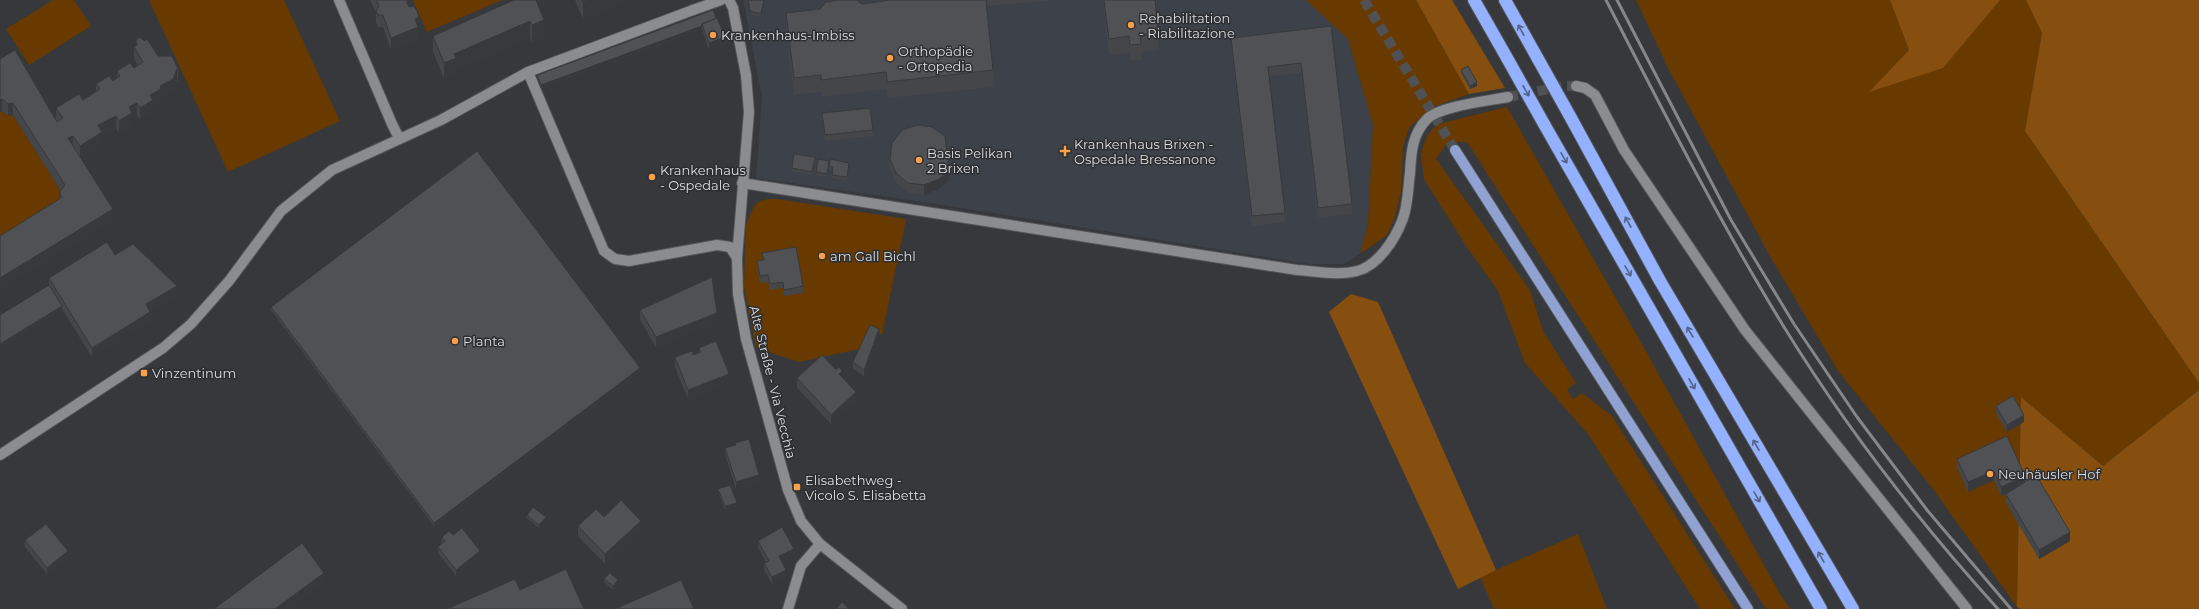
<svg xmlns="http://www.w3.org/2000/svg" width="2199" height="609" viewBox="0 0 2199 609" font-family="Montserrat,sans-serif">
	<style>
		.built { fill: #3d414a }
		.green { fill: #683a00 }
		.forest { fill: #874f0f }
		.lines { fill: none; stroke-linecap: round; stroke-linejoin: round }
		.minor-tunnel { stroke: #4f5155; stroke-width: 10; stroke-dasharray: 10 5; stroke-linecap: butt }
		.primary-tunnel { stroke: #4f5155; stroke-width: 10; stroke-dasharray: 10 5; stroke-linecap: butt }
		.pedestrian-casing { stroke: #535458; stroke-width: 12 }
		.minor-casing { stroke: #535458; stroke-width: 12 }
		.primary-casing { stroke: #535458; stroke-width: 12 }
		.motorway-casing { stroke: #535458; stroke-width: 14 }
		.pedestrian { stroke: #8a8c90; stroke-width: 10 }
		.minor { stroke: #8a8c90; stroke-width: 10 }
		.primary { stroke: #8fa2d2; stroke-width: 10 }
		.motorway { stroke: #93b1fe; stroke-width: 12 }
		.rail { stroke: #86878a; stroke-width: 3 }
		.motorway-bridge-casing { stroke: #535458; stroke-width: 14; stroke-linecap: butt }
		.motorway-bridge { stroke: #93b1fe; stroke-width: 12 }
		.wall { fill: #444649 }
		.shaded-wall { fill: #37393c }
		.building { fill: #4f5155; stroke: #37393c }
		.oneway { stroke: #556283 }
		.poi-dot { fill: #f8a14a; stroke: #2c2e31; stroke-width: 1.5 }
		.labels { text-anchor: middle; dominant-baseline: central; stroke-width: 3; stroke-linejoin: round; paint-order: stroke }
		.poi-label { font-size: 13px; fill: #dddee0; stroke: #2c2e31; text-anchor: start }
		.street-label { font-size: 13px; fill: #dddee0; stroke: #2c2e31 }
	</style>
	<rect width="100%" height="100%" fill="#36383c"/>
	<path class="built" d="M743 0H1306L1348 39 1373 125 1368 224 1360 254 1343 264H1309L949 206 756 178 762 97Z"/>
	<path class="green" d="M53 0H74L91 26 29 65 6 29Z
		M149 0H284L340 121 228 172Z
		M413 0H502L427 32Z
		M1306 0H1416L1469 94 1431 108 1409 128 1403 147 1401 192 1395 217 1387 235 1360 254 1368 224 1373 125 1348 39Z
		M1636 0H1890L1909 50 1870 91 1942 68 2000 0H2026L2042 33 2025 131 2199 383V390L2103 466 2021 397 2017 606 2021 609 2017 607 1933 489 1838 371 1771 258 1668 68Z
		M1507 107 1643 346 1780 594 1790 609H1766L1467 142H1448L1436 159 1530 290 1543 331 1576 383 1567 390 1573 399 1582 393 1612 416 1735 609H1700L1588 434 1525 363 1498 291 1466 246 1424 179 1421 154 1427 135 1438 124Z
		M2 111 8 116 13 115 65 197 0 248V112Z
		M768 199H777L906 219 882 335 870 329 859 349 799 362 756 348 744 286 746 225 754 206 760 201Z
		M1578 534 1607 609H1494L1480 577Z"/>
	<path class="forest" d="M1416 0H1452L1505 88 1469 94Z
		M1890 0H2000L1943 68 1869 92 1909 50Z
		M2026 0H2199V383L2025 131 2042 33Z
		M1351 294 1378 302 1496 570 1458 589 1329 312Z
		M2199 390V609H2021L2017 607 2021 397 2103 466Z"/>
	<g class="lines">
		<path class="minor-tunnel" d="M1508 97 1565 86H1576"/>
		<path class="primary-tunnel" d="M1364 0 1455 150"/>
		<g class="pedestrian-casing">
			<path id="pedestrian" d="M693 10 721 0"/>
		</g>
		<g class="minor-casing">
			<path id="minor" d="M339 0 392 124 399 138
				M729 0 733 8 746 75 749 112 737 258 738 294 746 339 788 490 801 521 820 544 902 609
				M528 72 604 251 615 259 629 261 717 245 730 247 737 258
				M1576 86 1585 88 1595 95 1624 150 1745 330 1967 609
				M742 183 1297 270C1316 271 1338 276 1357 271 1378 266 1395 239 1402 221 1408 207 1408 188 1410 173 1411 154 1412 134 1427 119 1440 106 1488 101 1508 97
				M0 455 163 348 191 324 229 281 281 211 332 170 441 120 528 72 693 10
				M788 609 801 566 820 544"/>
		</g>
		<g class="primary-casing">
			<path id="primary" d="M1455 150 1748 609"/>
		</g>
		<g class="motorway-casing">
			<path id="motorway" d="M1474 0 1507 58
				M1505 0 1538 59
				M1571 118 1660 281 1853 609
				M1544 124 1821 609"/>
		</g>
		<use href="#pedestrian" class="pedestrian"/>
		<use href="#minor" class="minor"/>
		<use href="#primary" class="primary"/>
		<use href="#motorway" class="motorway"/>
		<path class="rail" d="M1606 0C1663 111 1719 221 1784 327 1845 426 1920 523 1998 609
			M1617 0 1731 220 1794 324 1857 417 1927 510 2011 609"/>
		<g class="motorway-bridge-casing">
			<path id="motorway-bridge" d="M1507 58 1544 124
				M1538 59 1571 118"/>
		</g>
		<use href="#motorway-bridge" class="motorway-bridge"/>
	</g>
	<path class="wall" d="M370 0H407L419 30H418V39L391 50 383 27H378L376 23V12Z
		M514 0 544 36 532 42 530 38 456 70V74L444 79 433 52V36Z
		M575 0H626V1L583 19Z
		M747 0H765L761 17 750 14Z
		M890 0H1055L986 6 993 70V87L887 98 886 89 821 97V92L794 95 786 29V13Z
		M1103 0H1155L1158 33V50L1141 52V60L1130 61 1129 53 1109 55Z
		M713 10 725 44 709 50 702 29 541 88 537 78V75Z
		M1331 26 1352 204V214L1318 218 1301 73 1269 76 1285 213V222L1252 226 1231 47V38Z
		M136 40 158 56 178 69V81H177L173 91 161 97V101L153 105V113L140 120 137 115 132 118V125L119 133 116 128 102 135V144L80 158 113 222 60 199V190L13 115 8 116 2 111 0 112V59L56 120V108L83 100 96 91V84L113 81 117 78V71L134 68 138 66 134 59V47L136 46Z
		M1461 70 1477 86 1470 89 1461 73Z
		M822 113 873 130V136L825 141 822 120Z
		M890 159 949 180 939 189 924 195 908 193 896 183 890 168Z
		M815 160 812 175 792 172V168Z
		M829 165 827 177 816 176V172Z
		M849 166 847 181 832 178V170H829V167Z
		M762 253 803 286V293L784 296 783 288 770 290 768 282 760 283 757 268V261L763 260Z
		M115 255 177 295 150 311V321L92 357 62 309 0 348V315L49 285V278Z
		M271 307 640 371 434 526 271 310Z
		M640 310 717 322 656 347 640 320Z
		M879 335 864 376 853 369V362Z
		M699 348 729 383 688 399 675 367V357L693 355 699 353Z
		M836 370 842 377 856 401 831 424 797 388V378Z
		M1996 406 2024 422 2007 432 1996 413Z
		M735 443 759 482 736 489 725 454V448L735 445Z
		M1957 459 2025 482 2070 541 2039 559 2006 503V494L2001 496 1994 480 1968 492 1957 468Z
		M718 489 737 506 725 510 718 492Z
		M527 515 546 520 539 528 527 518Z
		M604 517 641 530 605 564 578 536V526Z
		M453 535 480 557 456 576 438 553V547L442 544V537Z
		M25 540 68 558 47 574 25 547Z
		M758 541 794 555 781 561 786 576 772 584 764 570V563L766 562 758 547Z
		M604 579 618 584 613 590 604 582Z"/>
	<path class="shaded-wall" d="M588 0H626V1L583 19V2Z
		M764 0H765L761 17V14Z
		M419 17V30H418V39L391 50V38L415 19Z
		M544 20V36L532 42V25Z
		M530 21V38L456 70V74L444 79V63L454 54Z
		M702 26V29L541 88V85Z
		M725 37V44L709 50V43Z
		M177 69V81L173 91 161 97V101L153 105V113L140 120V108L150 95Z
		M1477 82V86L1470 89V86Z
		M2 99V111L0 112V100Z
		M13 103V115L8 116V104Z
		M137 103V115L132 118V125L119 133V121L129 107Z
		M116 116V128L102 135V144L80 158V146L98 125Z
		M73 136V148L68 138Z
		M949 170V180L939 189 924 195V185Z
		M113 209V222L0 290V278Z
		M177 286V295L146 314V304Z
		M62 306V309L0 348V344Z
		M150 312V321L92 357V348Z
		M717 313V322L656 347V337Z
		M879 329V335L864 376V370Z
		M640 368V371L434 526V523Z
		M842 371V380L839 374Z
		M729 374V383L688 399V390Z
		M856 392V401L831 424V415Z
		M2024 415V422L2007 432V425Z
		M1994 471V480L1968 492V482Z
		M759 475V482L736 489V482Z
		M2025 476V486L2001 496V487Z
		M737 503V506L725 510V506Z
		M546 517V520L539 528V525Z
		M641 521V530L605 564V554Z
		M2070 532V541L2039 559V550Z
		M794 549V555L779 563V556Z
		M68 551V558L47 574V568Z
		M480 551V557L456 576V570Z
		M786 570V576L772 584V577Z
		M324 573V585L291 609H275Z
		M618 580V584L613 590V586Z"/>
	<path class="building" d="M376 0H406L409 7 414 6 417 11 419 17 415 19 418 27 391 38 383 15H378L376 11 379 6Z
		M514 0H536L544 20 532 25 530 21 454 54 456 58 444 63 433 36Z
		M582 0H588L583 2Z
		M748 0H764L761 14 750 11Z
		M839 0H857L862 4 890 0H986L993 70 887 82 886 72 821 80V75L794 78 786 13 820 9 826 2Z
		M1104 0H1155L1158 33 1140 35 1141 44 1130 45 1129 36 1109 39Z
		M713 10 716 18 702 24V26L541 85 537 75Z
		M717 18 725 37 709 43 702 24Z
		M1331 26 1352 204 1318 208 1301 63 1268 67 1285 213 1252 216 1231 38Z
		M140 37 144 41 147 39 158 56H172L178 69H177L173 79 160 86 161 89 150 95 153 100 140 108 137 103 129 107 132 113 119 121 116 116 98 125 102 132 80 146 73 136 68 138 113 209 0 278V236L61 198 60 191 65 185 13 103 8 104 2 99 0 100V59L15 50 57 122 63 118 56 108 79 94 83 100 100 89 96 84 109 76 113 81 120 76 117 71 130 63 134 68 143 62 134 47 137 45 136 40Z
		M1468 66 1477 82 1470 86 1461 70Z
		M870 108 873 130 825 135 822 113Z
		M917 125 932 127 945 136 949 170 939 179 924 185 908 183 896 173 890 159 892 143 902 130Z
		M477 151 640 368 434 523 271 307Z
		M794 154 815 157 812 172 792 168Z
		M818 159 829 161 827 174 816 172Z
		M830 159 849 163 847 177 832 175 833 167H829Z
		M107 242 115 255 133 244 177 286 146 304 150 312 92 348 49 278Z
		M796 247 803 286 784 290 783 282 770 284 768 275 760 276 757 261 764 260 762 253Z
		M712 277 717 313 656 337 640 310Z
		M49 285 62 306 0 344V315Z
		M870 325 879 329 864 370 853 362Z
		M716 341 729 374 688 390 675 357 692 351 693 355 701 352 699 348Z
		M822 355 836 370 839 367 842 371 839 374 856 392 831 415 797 378Z
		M2013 396 2024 415 2007 425 1996 406Z
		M2007 436 2025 476 2001 487 1994 471 1968 482 1957 459Z
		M749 439 759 475 736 482 725 448 736 445 735 443Z
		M2036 475 2070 532 2039 550 2006 494Z
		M730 485 737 503 725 506 718 489Z
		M621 500 641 521 605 554 578 526 596 509 604 517Z
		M533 507 546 517 539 525 527 515Z
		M46 524 68 551 47 568 25 540Z
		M782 527 794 549 779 556 786 570 772 577 764 563 769 561 758 541Z
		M462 528 480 551 456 570 438 547 445 541 442 537 449 531 453 535Z
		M302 543 324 573 275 609H214Z
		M566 569 584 609H447L515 579 520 590Z
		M610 573 618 580 613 586 604 579Z
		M681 580 694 609H615Z
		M842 602 849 609H836Z"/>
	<defs><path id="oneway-shaft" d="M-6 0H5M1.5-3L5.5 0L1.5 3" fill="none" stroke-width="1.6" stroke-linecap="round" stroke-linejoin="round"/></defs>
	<g class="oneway">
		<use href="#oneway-shaft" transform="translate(1521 30) rotate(-119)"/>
		<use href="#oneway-shaft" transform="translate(1526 91) rotate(61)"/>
		<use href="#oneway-shaft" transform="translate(1564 158) rotate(60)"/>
		<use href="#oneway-shaft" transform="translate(1628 222) rotate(-119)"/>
		<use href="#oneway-shaft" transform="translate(1628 271) rotate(60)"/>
		<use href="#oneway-shaft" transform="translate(1690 332) rotate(-121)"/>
		<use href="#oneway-shaft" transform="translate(1692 384) rotate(60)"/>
		<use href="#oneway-shaft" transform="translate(1756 445) rotate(-120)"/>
		<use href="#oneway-shaft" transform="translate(1757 497) rotate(60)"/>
		<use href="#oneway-shaft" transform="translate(1821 557) rotate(-120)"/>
	</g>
	<g class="poi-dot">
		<circle cx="1131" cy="25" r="4"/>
		<circle cx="713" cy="35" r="4"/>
		<circle cx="890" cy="58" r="4"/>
		<path d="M1063 145h4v4h4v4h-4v4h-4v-4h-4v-4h4z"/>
		<circle cx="919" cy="160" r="4"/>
		<circle cx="652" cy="177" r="4"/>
		<circle cx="822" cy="256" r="4"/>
		<circle cx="455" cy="341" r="4"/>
		<rect x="140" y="369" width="8" height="8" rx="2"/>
		<circle cx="1990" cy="474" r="4"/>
		<rect x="793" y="483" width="8" height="8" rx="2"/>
	</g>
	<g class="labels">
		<g class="poi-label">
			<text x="1139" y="18">Rehabilitation<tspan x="1139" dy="15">- Riabilitazione</tspan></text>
			<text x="721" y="35">Krankenhaus-Imbiss</text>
			<text x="898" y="51">Orthopädie<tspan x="898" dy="15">- Ortopedia</tspan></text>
			<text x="1074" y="144">Krankenhaus Brixen -<tspan x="1074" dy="15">Ospedale Bressanone</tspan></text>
			<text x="927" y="153">Basis Pelikan<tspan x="927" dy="15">2 Brixen</tspan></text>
			<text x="660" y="170">Krankenhaus<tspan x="660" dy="15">- Ospedale</tspan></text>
			<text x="830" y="256">am Gall Bichl</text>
			<text x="463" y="341">Planta</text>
			<text x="152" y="373">Vinzentinum</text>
			<text x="1998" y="474">Neuhäusler Hof</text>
			<text x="805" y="480">Elisabethweg -<tspan x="805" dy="15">Vicolo S. Elisabetta</tspan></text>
		</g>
		<g class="street-label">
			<text transform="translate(773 382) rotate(76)">Alte Straße - Via Vecchia</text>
		</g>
	</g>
</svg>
